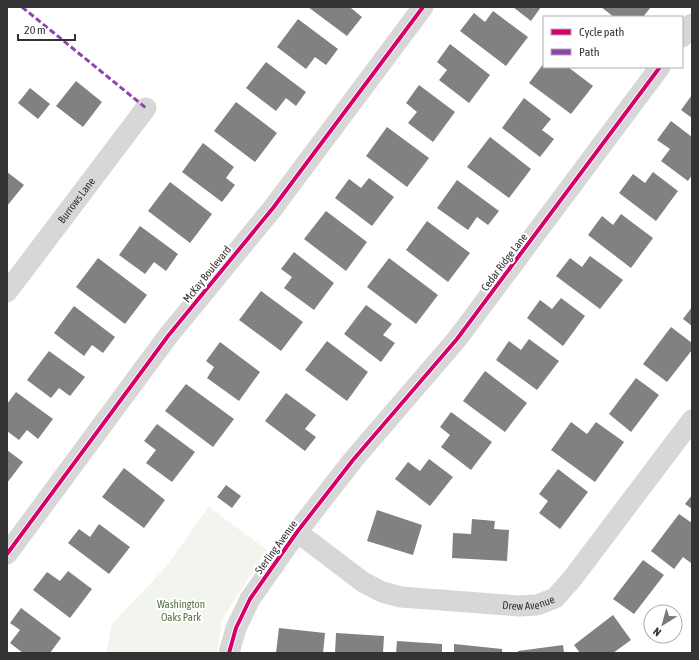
<svg xmlns="http://www.w3.org/2000/svg" width="699" height="660" viewBox="0 0 699 660" font-family="'Asap Condensed',sans-serif">
	<style>
		.green { fill: #f1f5ed }
		.building { fill: #818181 }
		.lines { fill: none; stroke-linecap: round; stroke-linejoin: round }
		.minor { stroke: #d7d7d7; stroke-width: 21 }
		.quiet { stroke: #8e44ad; stroke-width: 3; stroke-dasharray: 6 3; stroke-linecap: butt }
		.cycleway-casing { stroke: #fff; stroke-width: 6 }
		.cycleway { stroke: #d6006c; stroke-width: 4 }
		.labels { text-anchor: middle; dominant-baseline: central; stroke-width: 4; stroke-linejoin: round; paint-order: stroke }
		.street-label { font-size: 11px; fill: #333; stroke: #fff }
		.park-label { font-size: 11px; fill: #56703f; stroke: #fff }
	</style>
	<rect width="100%" height="100%" fill="#fff"/>
	<path class="green" d="M209 507 267 550 222 620 217 653H106L112 624 164 569Z"/>
	<path class="building" d="M308 7H352L351 8 362 17 347 36Z
		M513 7H541L531 21Z
		M601 7H651L643 17H614Z
		M493 11 528 37 506 66 460 31 474 13 485 22Z
		M298 19 338 49 326 65 315 57 306 69 277 47Z
		M450 44 490 75 469 103 439 80 447 70 437 62Z
		M266 62 306 92 296 106 286 98 276 111 246 88Z
		M544 63V67H568L593 86 571 114 529 83Z
		M76 81 102 102 83 127 56 106Z
		M419 85 455 112 433 142 408 123 417 112 406 103Z
		M30 88 50 104 38 119 18 103Z
		M692 95V118L681 110Z
		M524 98 551 119 542 130 554 139 540 157 502 128Z
		M236 102 277 133 255 162 214 131Z
		M671 121 692 137V175L688 181 661 161 670 149 657 140Z
		M387 127 429 158 407 187 366 156Z
		M490 137 531 169 509 198 467 167Z
		M203 143 234 167 226 178 235 185 222 202 182 172Z
		M7 172 24 185 7 206Z
		M653 172 678 191 656 221 619 193 633 174 645 183Z
		M369 178 394 197 372 226 335 198 349 179 361 188Z
		M457 180 499 211 488 225 477 217 468 230 437 208Z
		M170 182 212 214 190 243 148 211Z
		M326 211 367 242 346 271 304 239Z
		M621 214 653 238 631 268 588 235 602 216 613 225Z
		M427 221 470 253 448 282 406 250Z
		M140 226 178 254 166 271 154 262 145 274 119 255Z
		M294 252 334 283 314 310 284 288 292 277 281 269Z
		M590 256 623 280 600 309 556 276 570 258 582 267Z
		M98 258 147 295 125 324 76 287Z
		M389 258 438 295 416 324 367 287Z
		M261 291 303 322 281 351 239 320Z
		M561 298 585 316 563 346 527 318 540 300 552 309Z
		M366 305 392 324 383 335 395 343 381 362 344 334Z
		M74 306 115 337 103 353 92 345 84 356 54 333Z
		M692 307V326L683 319Z
		M671 327 692 343V350L667 382 643 364Z
		M529 339 559 361 537 390 496 360 509 341 521 350Z
		M327 341 368 372 347 401 305 370Z
		M220 342 260 372 239 401 207 378 214 367 206 361Z
		M49 351 85 377 70 396 59 388 51 398 27 380Z
		M485 371 527 403 505 432 463 401Z
		M636 378 659 395 631 432 609 414Z
		M186 384 234 419 213 447 165 411Z
		M16 392 53 419 38 439 27 430 19 440 7 431V404Z
		M286 393 316 415 305 429 316 437 305 451 265 421Z
		M451 412 492 442 471 470 441 447 450 435 440 427Z
		M571 422 587 434 596 422 624 442 595 482 551 450Z
		M157 424 195 452 172 482 146 463 156 450 144 441Z
		M7 450 23 462 7 483Z
		M429 459 453 477 430 506 395 479 408 462 420 471Z
		M124 468 165 500 144 528 102 497Z
		M558 469 588 492 560 529 539 513 548 501 539 494Z
		M226 485 241 496 232 508 217 497Z
		M692 495V509L685 504Z
		M377 510 422 525 413 555 367 541Z
		M679 514 692 523V561L691 563 683 557 674 569 651 551Z
		M472 519 495 521 494 529 509 530 507 561 452 558 453 533 471 534Z
		M99 524 130 547 109 574 68 543 79 529 90 537Z
		M643 560 664 575 634 614 613 599Z
		M68 571 92 589 70 618 33 590 47 572 60 581Z
		M21 608 61 638 50 653H23L10 643 20 630 10 623Z
		M613 615 631 640 613 653H580L574 645Z
		M279 628 325 633 323 653H276Z
		M336 633 384 636 383 653H335Z
		M397 641 442 644V653H396Z
		M454 644 502 649V653H454Z
		M563 645 564 653H518V651Z"/>
	<g class="lines">
		<g class="minor">
			<path d="M682 37 692 24"/>
			<path id="s1" d="M7 292 146 108"/>
			<path id="s2" d="M297 532 363 582 382 592 401 597 519 606 537 605 555 598 572 579 692 420"/>
			<path d="M7 554 168 336 273 208 423 7"/>
			<path d="M229 653 236 628 250 599 297 532 353 460 457 339 660 67"/>
		</g>
		<path class="quiet" d="M22 7 146 108"/>
		<g class="cycleway-casing">
			<path id="cycleway" d="M7 554 168 336 273 208 423 7
				M229 653 236 628 250 599 297 532 353 460 457 339 660 67"/>
		</g>
		<use href="#cycleway" class="cycleway"/>
	</g>
	<g class="labels">
		<g class="street-label">
			<text stroke="none"><textPath href="#s1" startOffset="115">Burrows Lane</textPath></text>
			<text transform="translate(504 262) rotate(-53)">Cedar Ridge Lane</text>
			<text transform="translate(207 274) rotate(-51)">McKay Boulevard</text>
			<text transform="translate(276 547) rotate(-54)">Sterling Avenue</text>
			<text stroke="none"><textPath href="#s2" startOffset="252">Drew Avenue</textPath></text>
		</g>
		<g class="park-label">
			<text x="181" y="604">Washington<tspan x="181" dy="13">Oaks Park</tspan></text>
		</g>
	</g>
	<rect width="699" height="660" fill="none" stroke="#333333" stroke-width="16"/>
	<rect x="543" y="16" width="140" height="52" fill="#ffffff" stroke="#adadad"/>
	<rect x="551" y="29" width="20" height="6" fill="#d6006c" stroke="#adadad"/>
	<text x="579" y="36" font-size="12" fill="#333333">Cycle path</text>
	<rect x="551" y="49" width="20" height="6" fill="#8e44ad" stroke="#adadad"/>
	<text x="579" y="56" font-size="12" fill="#333333">Path</text>
	<g transform="translate(663 624) rotate(217)"><circle r="19" fill="#ffffff" stroke="#adadad"/>
	<path d="M0-3L7 15L0 10L-7 15Z" fill="#7a7a7a"/>
	<text y="-6" font-size="11" font-weight="bold" text-anchor="middle" fill="#333333">N</text>
	</g>
	<path d="M18 34v6h57v-6" fill="none" stroke="#333333" stroke-width="2"/>
	<text x="24" y="34" font-size="12" fill="#333333" stroke="#ffffff" stroke-width="3" paint-order="stroke">20 m</text>
</svg>
